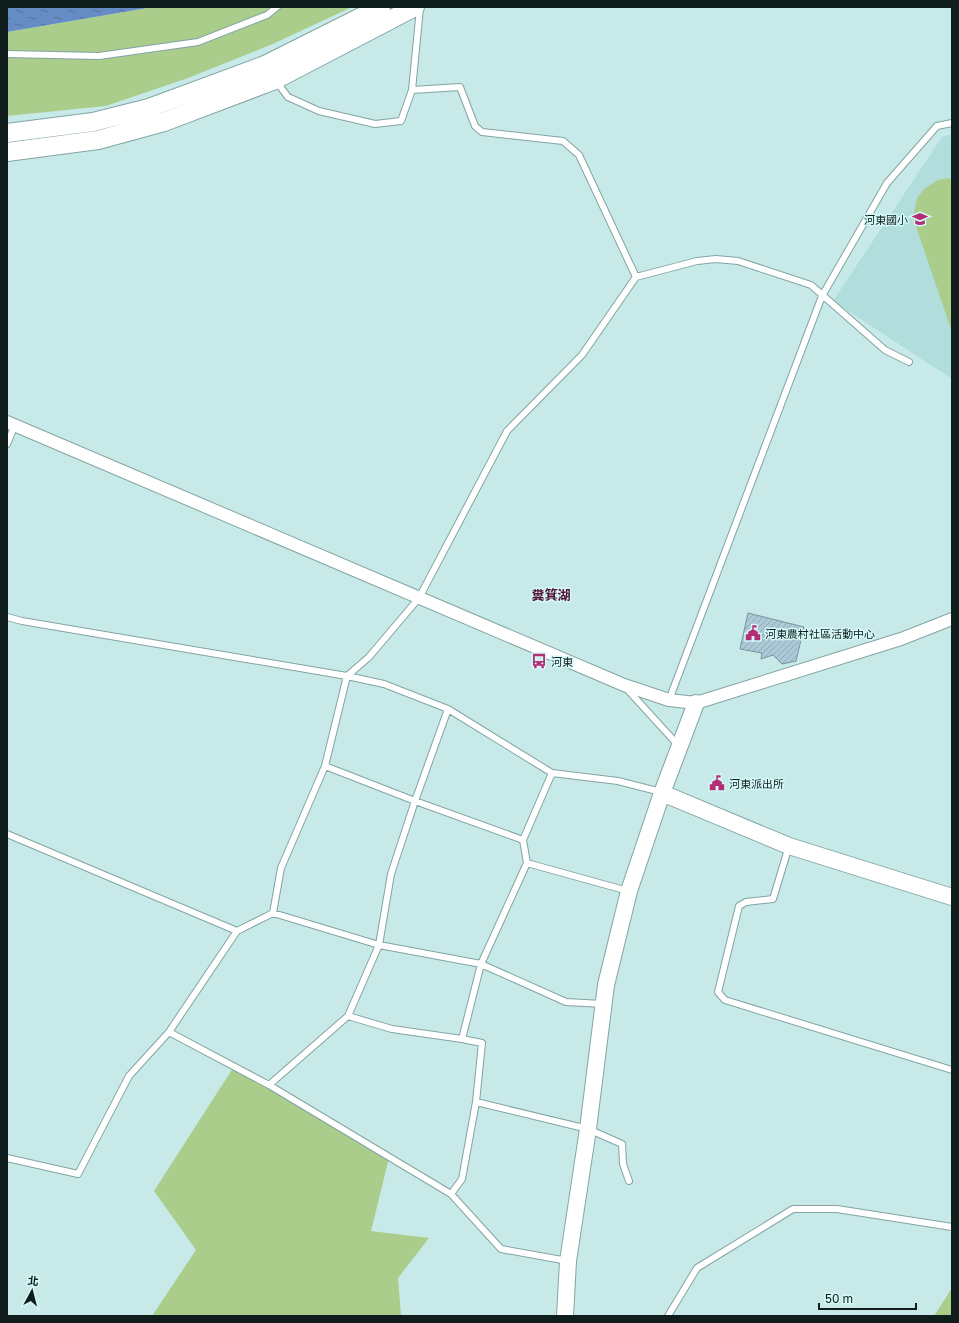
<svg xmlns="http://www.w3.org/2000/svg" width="959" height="1323" viewBox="0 0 959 1323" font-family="'Golos Text','Noto Sans TC',sans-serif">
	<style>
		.built { fill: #b1dedc }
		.grass { fill: #abcd8b }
		.water { fill: url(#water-ripples) }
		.building { fill: url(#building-hatch); stroke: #76939f }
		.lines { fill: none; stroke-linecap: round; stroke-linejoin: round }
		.service-casing { stroke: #82a4a3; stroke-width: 8 }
		.minor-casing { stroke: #82a4a3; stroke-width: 14 }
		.tertiary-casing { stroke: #82a4a3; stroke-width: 18 }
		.secondary-casing { stroke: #82a4a3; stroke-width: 20 }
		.service { stroke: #fff; stroke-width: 6 }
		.minor { stroke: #fff; stroke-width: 12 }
		.tertiary { stroke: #fff; stroke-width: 16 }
		.secondary { stroke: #fff; stroke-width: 18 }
		.labels { text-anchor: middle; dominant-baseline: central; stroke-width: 3; stroke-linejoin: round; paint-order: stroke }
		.poi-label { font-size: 11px; fill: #101d1d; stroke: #d4f8f7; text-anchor: start }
		.quarter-label { font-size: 13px; font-weight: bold; fill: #511233; stroke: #d4f8f7 }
	</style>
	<defs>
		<pattern id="water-ripples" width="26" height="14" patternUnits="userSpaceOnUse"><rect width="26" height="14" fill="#658cc5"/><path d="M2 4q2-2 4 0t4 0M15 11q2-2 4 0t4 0" fill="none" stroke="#52729f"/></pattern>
		<pattern id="building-hatch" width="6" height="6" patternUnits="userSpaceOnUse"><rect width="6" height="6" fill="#abc9d6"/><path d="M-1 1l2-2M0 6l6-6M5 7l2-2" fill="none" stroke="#92acb7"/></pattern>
	</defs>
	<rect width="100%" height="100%" fill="#c7eae9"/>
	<path class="built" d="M952 134V379L833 301 942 137Z"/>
	<path class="grass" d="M153 7H352L275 43 188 78 106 106 7 116V32Z
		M948 178 952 179V332L913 218 917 198 924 189 938 180Z
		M233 1068 269 1085 390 1154 371 1231 429 1238 398 1278 401 1316H152L196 1250 154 1191Z
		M952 1288V1316H934Z"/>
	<path class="water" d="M7 7H153L7 32Z"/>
	<path class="building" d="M748 613 804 627 796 661 782 664 773 655 761 659 762 653 740 649Z"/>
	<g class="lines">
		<g class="service-casing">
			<path id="service" d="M7 54 99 56 198 42 267 15 277 7
				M412 90 420 8
				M636 277 697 261 716 259 738 261 811 285 885 350 909 362
				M7 444 15 425
				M7 617 22 621 347 676 384 684 448 709 552 773 618 781 661 792
				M626 688 678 745
				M669 700 822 296 887 183 937 126 952 123
				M325 766 415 801 523 840
				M7 834 237 931 273 913 379 945 481 964 566 1002 603 1004
				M789 846 773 899 746 902 739 906 718 992 725 1000 952 1070
				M527 863 628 891
				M273 913 281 868 325 766 347 676 369 657 419 598 507 431 582 355 636 277 579 155 563 141 482 132 475 126 460 87 412 90 401 121 375 124 319 111 288 97 276 81
				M348 1016 392 1029 462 1039
				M169 1032 237 931
				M269 1085 348 1016 379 945 391 874 415 801 448 709
				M476 1102 588 1129 622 1144 623 1164 629 1181
				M7 1158 78 1174 129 1076 169 1032 269 1085 451 1194 501 1249 568 1261
				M451 1194 462 1179 476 1102 482 1043 462 1039 481 964 527 863 523 840 552 773
				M668 1316 697 1268 793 1209H837L952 1227"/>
		</g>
		<g class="minor-casing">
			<path id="minor" d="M7 422 624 685 669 700 696 703 901 639 952 619"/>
		</g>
		<g class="tertiary-casing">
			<path id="tertiary" d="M662 793 789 846 952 897
				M565 1316 568 1261 588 1129 606 985 629 891 662 793 696 703"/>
		</g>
		<g class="secondary-casing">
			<path id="secondary" d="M7 133 93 122 149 108 265 65 381 7
				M7 152 98 140 164 122 275 80 415 7"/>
		</g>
		<use href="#service" class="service"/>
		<use href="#minor" class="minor"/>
		<use href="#tertiary" class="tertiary"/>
		<use href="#secondary" class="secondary"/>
	</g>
	<defs>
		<g id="school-bare" transform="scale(1.2)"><path d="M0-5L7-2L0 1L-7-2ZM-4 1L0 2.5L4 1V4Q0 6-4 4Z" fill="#b32e74" stroke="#d4f8f7" stroke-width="2.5" paint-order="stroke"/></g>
		<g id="civic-bare" transform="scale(1.2)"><path d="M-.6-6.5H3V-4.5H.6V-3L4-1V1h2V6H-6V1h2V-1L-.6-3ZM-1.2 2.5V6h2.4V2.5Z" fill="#b32e74" stroke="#d4f8f7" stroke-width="2.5" paint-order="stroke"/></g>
		<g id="bus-bare" transform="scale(1.2)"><path d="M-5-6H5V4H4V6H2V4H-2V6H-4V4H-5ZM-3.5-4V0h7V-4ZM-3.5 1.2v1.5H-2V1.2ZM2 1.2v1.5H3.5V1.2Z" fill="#b32e74" stroke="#d4f8f7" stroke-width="2.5" paint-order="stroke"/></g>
	</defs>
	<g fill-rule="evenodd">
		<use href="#school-bare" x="920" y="219"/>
		<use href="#civic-bare" x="753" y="633"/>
		<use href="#bus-bare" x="539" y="661"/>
		<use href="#civic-bare" x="717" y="783"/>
	</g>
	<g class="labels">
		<g class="poi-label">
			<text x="908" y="219" text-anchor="end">河東國小</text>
			<text x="765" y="633">河東農村社區活動中心</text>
			<text x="551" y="661">河東</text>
			<text x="729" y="783">河東派出所</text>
		</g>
		<g class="quarter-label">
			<text x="551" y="595">糞箕湖</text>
		</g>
	</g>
	<rect width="959" height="1323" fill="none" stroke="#101d1d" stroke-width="16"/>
	<g transform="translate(32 1291) rotate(7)" stroke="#d4f8f7" stroke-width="3" paint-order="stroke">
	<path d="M0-3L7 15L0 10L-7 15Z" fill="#101d1d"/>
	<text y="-6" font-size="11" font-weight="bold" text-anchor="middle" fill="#101d1d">北</text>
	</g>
	<path d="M819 1303v6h97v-6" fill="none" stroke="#101d1d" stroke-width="2"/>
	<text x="825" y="1303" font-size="12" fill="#101d1d" stroke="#d4f8f7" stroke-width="3" paint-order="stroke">50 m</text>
</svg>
